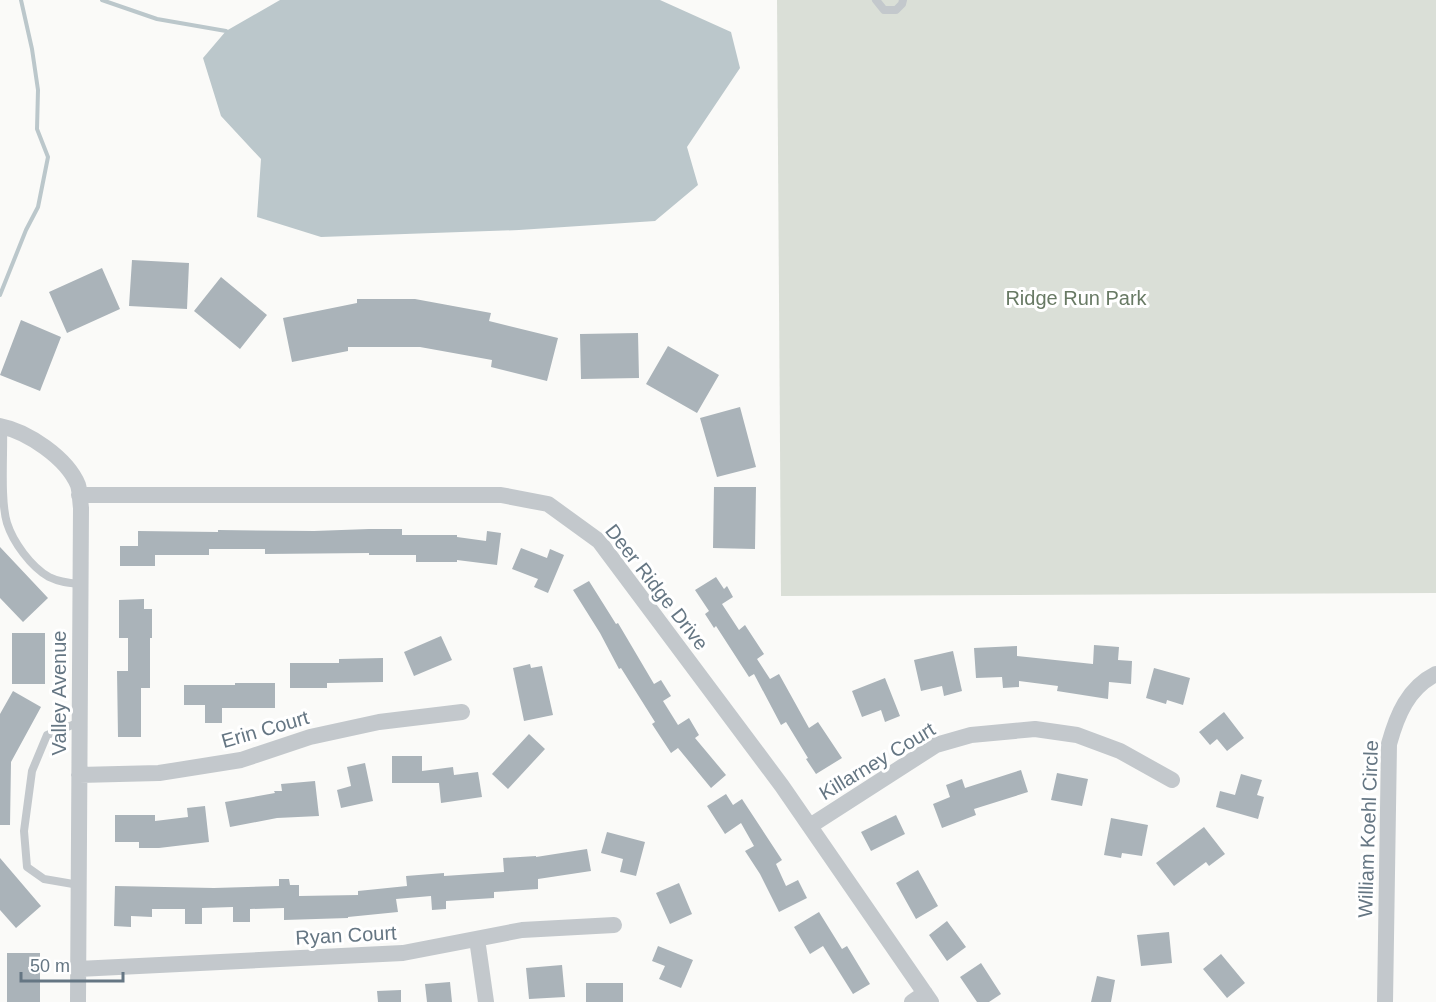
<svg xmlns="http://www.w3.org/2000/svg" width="1436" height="1002" viewBox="0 0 1436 1002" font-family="Arial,sans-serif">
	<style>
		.green { fill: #dadfd7 }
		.water { fill: #bbc7cb }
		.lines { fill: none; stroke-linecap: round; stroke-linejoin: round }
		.stream { stroke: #bbc7cb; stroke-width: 4 }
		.building { fill: #aab3b9 }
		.lane { stroke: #c3c8cc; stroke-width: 8 }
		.street { stroke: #c3c8cc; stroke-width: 16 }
		.labels { text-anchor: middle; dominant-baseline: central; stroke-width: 6; stroke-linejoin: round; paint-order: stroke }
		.park-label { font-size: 20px; fill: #687a64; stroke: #fff }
		.street-label { font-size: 20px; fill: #657683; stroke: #fff }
	</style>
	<rect width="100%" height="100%" fill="#fafaf8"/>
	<path class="green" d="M777 0H1436V593L781 596Z"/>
	<path class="water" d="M280 0H660L731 32 740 68 687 147 698 185 655 221 519 230 321 237 257 217 261 159 221 116 203 58 226 31Z"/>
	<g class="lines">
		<path class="stream" d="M102 0 157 19 226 31
			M0 295 26 230 38 207 48 157 37 129 38 90 32 49 21 0"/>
	</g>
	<path class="building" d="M132 260 189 263 187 309 129 306Z
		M102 268 120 309 67 333 49 292Z
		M221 277 267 315 240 349 194 311Z
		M357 299H415L491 313 489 321 558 338 547 381 491 367 492 360 420 347H348V351L292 362 283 318 357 303Z
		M21 320 61 337 40 391 0 375Z
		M638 333 639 378 581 379 580 334Z
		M668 346 719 375 697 413 646 384Z
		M740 407 756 467 717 477 700 418Z
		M714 487H756L755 549 713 548Z
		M369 529H402V535H457V537L486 541 487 531 501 533 497 565 457 560V562H416V555H369V553L265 554V549H209V555H155V566H120V546H138V531L218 532V530L314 531Z
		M0 547 48 598 23 622 0 598Z
		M521 548 547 558 550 549 564 555 548 593 534 587 538 579 512 569Z
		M716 577 724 589 727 586 733 597 722 604 739 630 745 625 764 654 757 659 770 679 779 674 809 728 818 722 842 758 816 774 806 759 808 758 786 722 781 725 754 674 749 677 716 626 714 628 705 614 709 611 695 590Z
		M589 581 616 624 618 623 654 684 661 680 671 696 663 701 678 725 689 718 699 735 695 738 726 775 711 788 678 748 671 753 652 724 655 722 621 668 619 669 600 633 573 590Z
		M144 599V609H152V638H150V688H141V737H118L117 671H128V638H119V600Z
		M12 633H45V684H12Z
		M441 636 452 660 414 676 404 652Z
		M1094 645 1119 647 1118 660 1132 661 1131 684 1109 682 1108 699 1057 691 1058 686 1019 681V687L1003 688 1002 677 976 678 974 648 1017 646V656L1093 664Z
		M953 651 962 691 944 696 942 686 921 691 914 660Z
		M383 658V682L327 683V688H290V663H339V659Z
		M530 664 531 668 542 666 553 715 524 721 513 668Z
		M1154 668 1190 678 1183 705 1167 700 1166 704 1146 698Z
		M885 678 900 716 885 722 881 710 862 717 852 691Z
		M235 683H275V708H222V723H205V705H184V685H235Z
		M13 691 41 707 11 762 10 825H0V714Z
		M1224 712 1244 738 1227 751 1217 739 1210 745 1199 732Z
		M529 734 545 749 508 789 492 774Z
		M392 756H422V771L453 767 454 775 478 772 482 797 441 803 439 783H392Z
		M365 763 373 801 341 808 337 790 351 786 347 767Z
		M1021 770 1028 792 974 809 976 815 942 828 933 804 950 797 946 785 962 779 965 788Z
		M1057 773 1088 779 1082 806 1051 800Z
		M1241 774 1262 780 1257 795 1264 797 1258 819 1216 807 1220 791 1235 795Z
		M315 781 319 816 277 818 230 827 225 802 275 793 274 791H282L281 784Z
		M726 794 733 805 742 799 782 860 776 864 786 886 798 880 807 898 779 912 760 874 745 851 754 846 741 823 725 834 707 806Z
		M205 806 209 842 159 848H139V842H115V815H155V821L188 817 187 808Z
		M896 815 905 834 871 851 861 832Z
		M1111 818 1148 825 1142 856 1122 853 1121 858 1104 855Z
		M1204 827 1225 854 1209 866 1206 862 1174 886 1156 863Z
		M607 832 645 842 636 876 620 872 623 859 601 853Z
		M587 849 591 871 538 879V889L494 892V898L446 901V909L432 910 431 896 396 899 398 912 348 917V918L284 920V908L250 909V922H233V907L202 908V924H185V909H152V917L131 916V927L114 926 115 886 214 888 279 886V879H289L290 885H299V896L358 895V891L407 886 406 876 444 873V876L504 872 503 858 536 856V857Z
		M0 858 41 906 16 928 0 910Z
		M918 870 938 906 916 919 896 883Z
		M679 883 692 914 670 924 656 893Z
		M819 912 842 949 847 946 870 984 853 994 823 946 810 954 794 927Z
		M947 921 966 947 947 961 929 935Z
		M1169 932 1172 963 1141 966 1137 935Z
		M658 946 693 960 681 988 659 979 665 966 652 961Z
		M7 953H40V1002H7Z
		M1221 954 1245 983 1227 998 1203 969Z
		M981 963 1001 994 989 1002H977L960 977Z
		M562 965 565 997 529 999 526 968Z
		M1097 976 1115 980 1111 1002H1091Z
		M450 982 452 1002H427L425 984Z
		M586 983H623V1002H586Z
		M401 990V1002H378L377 991Z"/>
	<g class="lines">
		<path class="lane" d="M876 0 884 10H896L902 4 903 0
			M3 427C4 453 0 500 7 523 13 542 31 567 49 577 59 582 69 583 80 584
			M79 885 44 879 27 867 24 831 32 771 47 735 80 722"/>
		<path class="street" d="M0 426C27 431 67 458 78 485 80 491 80 501 81 508L78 1002
			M79 495H501L548 504 599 541 782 786 931 1002
			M79 775 159 773 241 760 310 737 379 722 462 712
			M810 826 936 745 971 735 1035 729 1077 735 1120 751 1172 780
			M477 939 486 1002
			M78 969 403 953 522 930 614 925
			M912 1002 925 993
			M1385 1002 1389 744C1397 715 1408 688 1436 674"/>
	</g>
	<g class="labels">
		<g class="park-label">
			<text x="1076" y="298">Ridge Run Park</text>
		</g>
		<g class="street-label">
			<text transform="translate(657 587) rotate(52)">Deer Ridge Drive</text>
			<text transform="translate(59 693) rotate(-90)">Valley Avenue</text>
			<text transform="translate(265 729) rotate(-16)">Erin Court</text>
			<text transform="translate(877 761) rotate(-31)">Killarney Court</text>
			<text transform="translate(1368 829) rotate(-88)">William Koehl Circle</text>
			<text transform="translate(346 935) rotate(-3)">Ryan Court</text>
		</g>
	</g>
	<path d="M21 972v9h102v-9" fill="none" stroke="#657683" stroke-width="3"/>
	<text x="30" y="972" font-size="18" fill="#657683" stroke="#ffffff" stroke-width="4.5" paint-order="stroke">50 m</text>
</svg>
